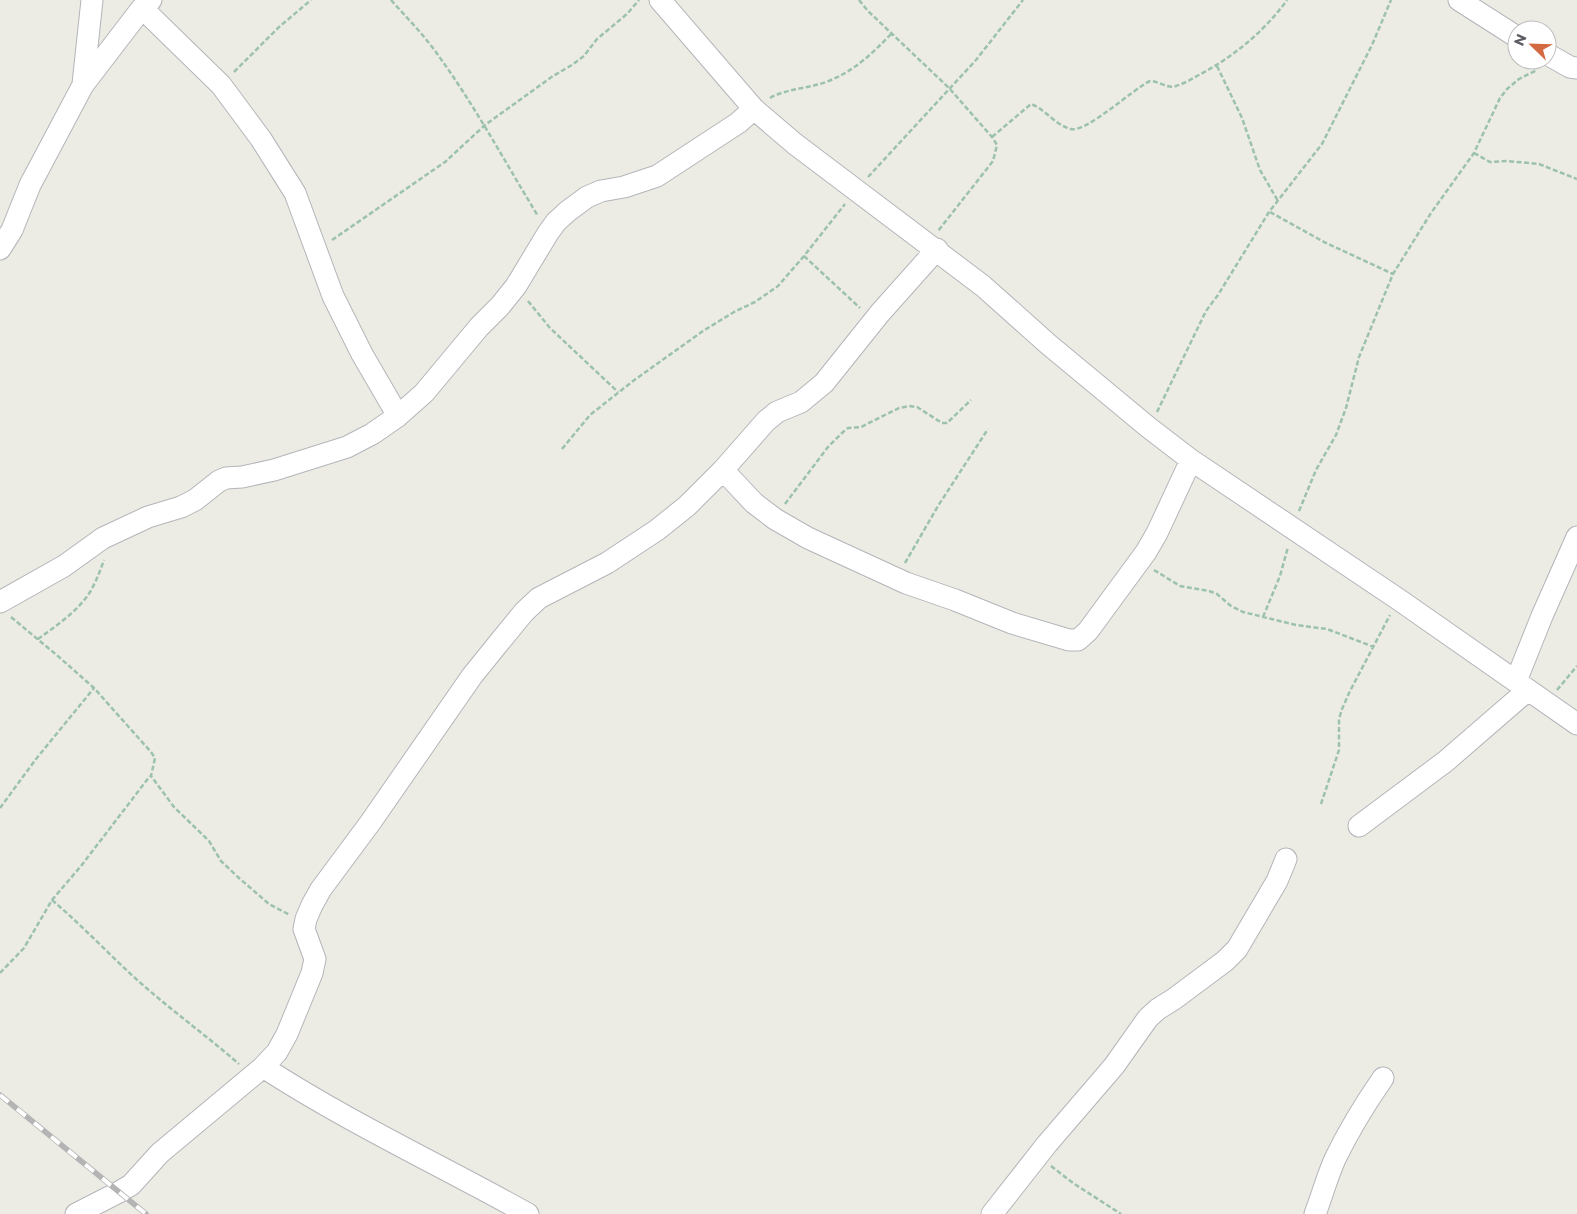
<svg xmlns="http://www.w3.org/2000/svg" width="1577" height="1214" viewBox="0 0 1577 1214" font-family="Montserrat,sans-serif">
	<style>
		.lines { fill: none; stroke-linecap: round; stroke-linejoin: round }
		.minor-casing { stroke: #b4b5b9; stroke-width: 23 }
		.path { stroke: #9dc1af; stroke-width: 2.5; stroke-dasharray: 5 2.5; stroke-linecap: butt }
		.minor { stroke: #fff; stroke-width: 21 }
		.rail-casing { stroke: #b4b4b5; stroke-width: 5.5 }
		.rail { stroke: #fff; stroke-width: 4; stroke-dasharray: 11; stroke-linecap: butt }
	</style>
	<rect width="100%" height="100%" fill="#ecece4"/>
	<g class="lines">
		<g class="minor-casing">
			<path id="minor" d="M660 0 754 109 795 144 983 286 1048 344 1148 427 1191 460 1398 599 1577 724
				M1459 0 1517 37
				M142 8 221 85 261 139 295 193 333 296 362 354 398 416
				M1547 54 1570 67 1577 68
				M83 84 92 0
				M0 249 12 230 30 185 83 85 142 8 151 0
				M723 470 754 503 775 519 808 538 906 583 955 600 1012 623 1069 640H1078L1088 631 1146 552 1157 533 1191 460
				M0 602 64 566 103 538 148 517 181 507 195 500 219 481 226 478 242 477 274 470 347 447 372 434 398 416 424 393 479 327 500 306 516 286 548 233 556 222 568 211 587 197 601 191 624 187 657 176 738 123 754 109
				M1516 681 1542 616 1577 537
				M1359 826 1446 761 1528 690
				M263 1067C348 1122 440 1165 528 1214
				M76 1214 119 1192 131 1185 160 1153 263 1067 277 1052 287 1034 312 973 315 959 304 929 306 919 312 905 321 889 370 823 472 676 497 645 524 612 539 598 607 563 657 530 687 506 723 470 766 421 777 412 801 402 824 383 880 313 937 249
				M992 1214 1047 1144 1114 1066 1148 1018 1158 1009 1174 999 1225 961 1237 949 1277 881 1286 859
				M1315 1214C1322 1196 1327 1177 1335 1159 1349 1130 1365 1104 1383 1078"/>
		</g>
		<path class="path" d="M391 0C407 18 424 35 438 55 475 106 505 162 538 216
			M859 0 868 11 949 88 992 137 997 145 993 161 938 231
			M1217 66 1242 118 1260 170 1278 201
			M234 72 279 27 311 0
			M770 98C788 88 807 89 826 82 853 72 872 54 892 33
			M992 137 1031 104C1045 109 1055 125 1071 129 1086 133 1133 89 1150 81 1159 81 1167 89 1176 86 1183 84 1190 80 1197 76 1232 58 1264 32 1287 0
			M1474 153 1490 162 1507 161 1539 164 1577 179
			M868 177 976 60 1023 0
			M1270 212 1324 242 1393 274
			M332 240 445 162 485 125 553 76 572 65 584 56 597 39 627 14 639 0
			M804 256 860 308
			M528 301 550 328 618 392
			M1157 412 1206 311 1218 295 1269 212 1322 144 1372 45 1391 0
			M562 449 590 415 633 381 703 331 734 312 755 302 778 286 804 256 845 204
			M785 504 828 447 843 432 848 428 861 427 899 408 909 406 917 407 942 423H947L971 400
			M1299 511 1316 470 1336 435 1346 408 1359 357 1393 274 1431 213 1474 153 1500 98 1507 89 1519 79 1537 70
			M905 563 938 506 988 429
			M1154 570 1180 586 1209 591 1217 594 1231 606 1243 612 1296 625 1327 629 1374 647
			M11 617 59 657 94 688 151 752 155 758 151 776 174 807 209 841 221 861 239 878 269 904 290 915
			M1263 617 1280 576 1288 547
			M38 639C55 627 79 610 90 592 96 582 100 571 104 560
			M1557 690 1577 666
			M1321 804 1339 750V719L1342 709 1350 691 1390 615
			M0 808 36 759 94 688
			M52 900C84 927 112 958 144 986 175 1013 208 1037 239 1064
			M0 973 24 948 52 900 81 866 150 776
			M1051 1166 1073 1183 1121 1214"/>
		<use href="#minor" class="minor"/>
		<g class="rail-casing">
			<path id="rail" d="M0 1095 146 1214"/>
		</g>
		<use href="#rail" class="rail"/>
	</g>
	<g transform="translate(1532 45) rotate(293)"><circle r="24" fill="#ffffff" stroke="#bebec0"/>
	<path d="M0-4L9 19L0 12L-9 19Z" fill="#d46a42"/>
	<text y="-8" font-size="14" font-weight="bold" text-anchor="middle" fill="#5c5d62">N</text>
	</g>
</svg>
